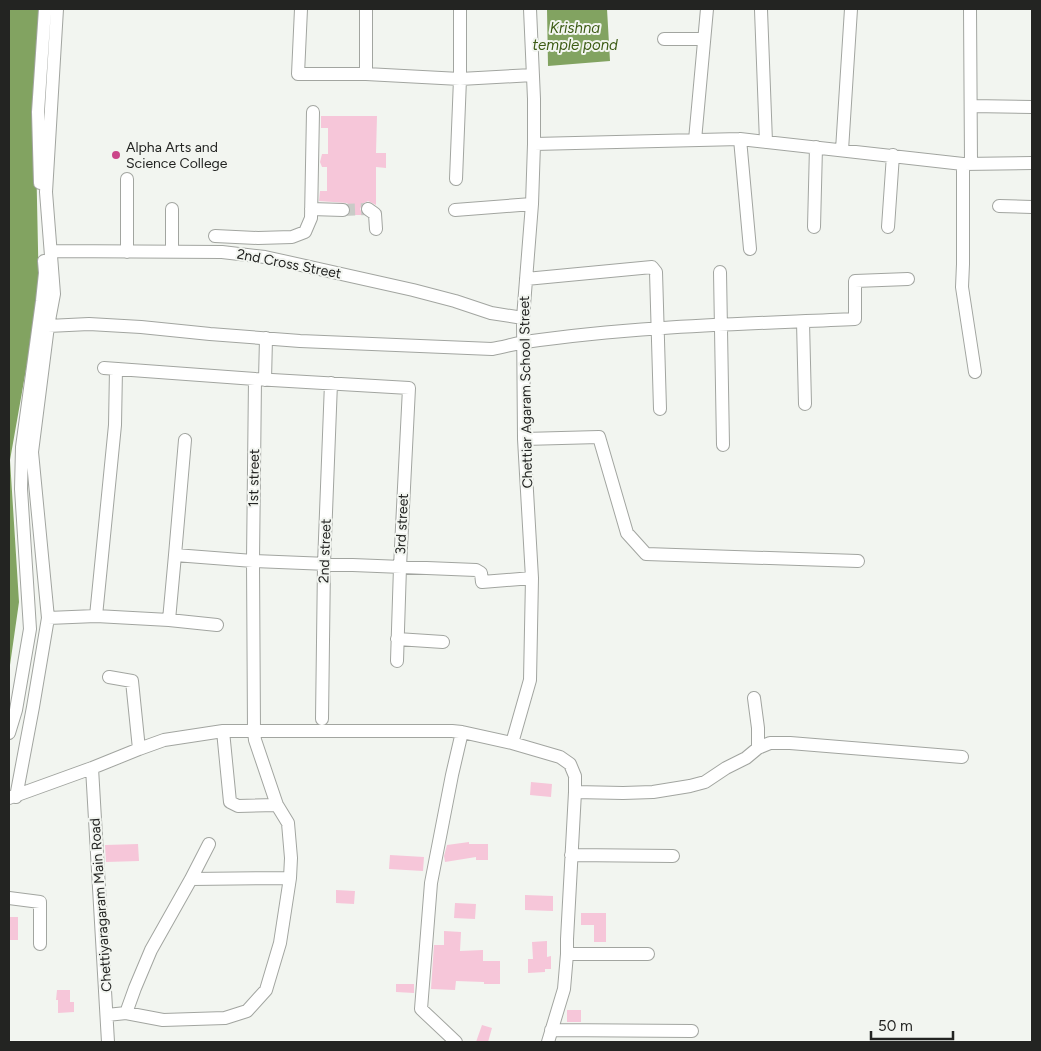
<svg xmlns="http://www.w3.org/2000/svg" width="1041" height="1051" viewBox="0 0 1041 1051" font-family="Figtree,sans-serif">
	<style>
		.water { fill: #82a361 }
		.building { fill: #f6c6d9 }
		.lines { fill: none; stroke-linecap: round; stroke-linejoin: round }
		.minor-tunnel { stroke: #c9cbc7; stroke-width: 12; stroke-dasharray: 12 6; stroke-linecap: butt }
		.minor-casing { stroke: #a2a5a0; stroke-width: 14 }
		.minor { stroke: #fff; stroke-width: 12 }
		.poi-dot { fill: #cb4689; stroke: #f2f5f0; stroke-width: 2 }
		.labels { text-anchor: middle; dominant-baseline: central; stroke-width: 4; stroke-linejoin: round; paint-order: stroke }
		.poi-label { font-size: 14px; fill: #232422; stroke: #f2f5f0; text-anchor: start }
		.street-label { font-size: 14px; fill: #232422; stroke: #f2f5f0 }
		.water-label { font-size: 15px; font-style: italic; fill: #3c5b14; stroke: #f2f5f0 }
	</style>
	<rect width="100%" height="100%" fill="#f2f5f0"/>
	<path class="water" d="M9 9H42L35 105 39 296 10 460 19 602 9 672Z
		M547 9H607L610 61 548 66Z"/>
	<path class="building" d="M321 116H377L376 153H386V168L376 167V205L368 201 362 204 360 209 363 215H349L351 210 350 206 347 203 319 201 320 191H327V167H322L320 162 322 154H328V128H321Z
		M531 782 552 784 551 797 530 795Z
		M469 842V844H488V860H476V857L445 862 444 856 447 845Z
		M138 844 139 861 106 862 105 845Z
		M390 855 424 857 423 871 389 869Z
		M336 890 355 891 354 904 336 903Z
		M525 895 553 896V911L525 910Z
		M455 903 476 904 475 919 454 918Z
		M581 913H606V942H594V925H581Z
		M9 917H18V940H9Z
		M444 931 461 932 460 951 483 950V961H500V984H484V982L456 981 455 990 431 989 434 945H444Z
		M547 941V957L551 956V969H545V972L528 973V959H533L532 942Z
		M396 984H414V993L396 992Z
		M57 990H70V1002H74V1012L58 1013V1000H56Z
		M567 1010H581V1022H567Z
		M482 1025 492 1028 488 1042H476Z"/>
	<g class="lines">
		<path class="minor-tunnel" d="M343 210 368 209"/>
		<g class="minor-casing">
			<path id="minor" d="M301 9 298 74H366L460 79 533 75
				M970 9 971 163
				M761 10 766 142
				M664 39H704
				M366 74V9
				M971 106 1032 107
				M740 139 750 249
				M695 140 707 9
				M534 144 740 139 963 164 1032 163
				M842 150 851 9
				M963 164V264L962 287 975 372
				M127 179V252
				M456 179 460 79V9
				M40 183 38 112 45 9
				M999 206 1032 207
				M311 209 343 210
				M368 209 375 214 376 229
				M455 210 532 204
				M814 227 816 147
				M888 227 893 155
				M215 236 258 238 292 237 305 232 311 218 313 112
				M51 251 222 252 265 257 413 290 455 301 491 313 523 318
				M172 252V209
				M720 272 723 445
				M526 279 652 267 656 272 660 409
				M803 322 805 404
				M48 326 89 324 141 327 210 334 300 341 492 349C503 347 514 344 525 342 634 326 745 324 855 319V281L908 279
				M104 368 255 379
				M265 380 266 338
				M524 439 599 437 627 533 646 554 858 561
				M175 555 185 440
				M96 616 115 425 116 369
				M48 618 96 616 169 620 175 555 253 561 476 570 481 573 482 582 532 578
				M169 620 217 625
				M397 639 443 642
				M109 677 132 681 139 749
				M322 719 324 564 331 383
				M223 731 230 802 238 806 277 805 255 740 254 731 253 561 255 379 409 388 400 567 397 661
				M9 733 16 710 30 629 21 489 22 447 42 301 45 273 44 261
				M512 743 530 680 532 578 524 439 523 318 532 204 534 144V99L530 9
				M758 748 770 743H790L962 757
				M92 768 108 1042
				M575 792 623 793 653 792 690 786 705 782 726 768 746 758 758 748V728L754 698
				M16 797 33 707 48 618 32 452 48 326 54 294 46 192 57 9
				M9 798 92 768 139 749 164 740 223 731H452L462 732 512 743 560 757 570 764 575 776V792L567 939V954L564 989 548 1042
				M571 855 673 856
				M191 879 209 844
				M9 898 40 902V944
				M567 954H648
				M126 1013 163 1020 225 1018 247 1011 266 990 280 943 290 878 291 858 288 823 277 805
				M107 1015 126 1013 135 988 151 950 191 879 290 878
				M551 1030 692 1031
				M456 1042 421 1009 431 883 452 775 462 732"/>
		</g>
		<use href="#minor" class="minor"/>
	</g>
	<circle class="poi-dot" cx="116" cy="155" r="5"/>
	<g class="labels">
		<g class="poi-label">
			<text x="126" y="147">Alpha Arts and<tspan x="126" dy="16">Science College</tspan></text>
		</g>
		<g class="street-label">
			<text transform="translate(289 264) rotate(11)">2nd Cross Street</text>
			<text transform="translate(526 392) rotate(-91)">Chettiar Agaram School Street</text>
			<text transform="translate(254 478) rotate(-89)">1st street</text>
			<text transform="translate(402 524) rotate(-87)">3rd street</text>
			<text transform="translate(325 551) rotate(-88)">2nd street</text>
			<text transform="translate(101 905) rotate(-94)">Chettiyaragaram Main Road</text>
		</g>
		<g class="water-label">
			<text x="575" y="28">Krishna<tspan x="575" dy="17">temple pond</tspan></text>
		</g>
	</g>
	<rect width="1041" height="1051" fill="none" stroke="#232422" stroke-width="20"/>
	<path d="M871 1031v8h82v-8" fill="none" stroke="#232422" stroke-width="2.5"/>
	<text x="878" y="1031" font-size="15" fill="#232422" stroke="#f2f5f0" stroke-width="4" paint-order="stroke">50 m</text>
</svg>
